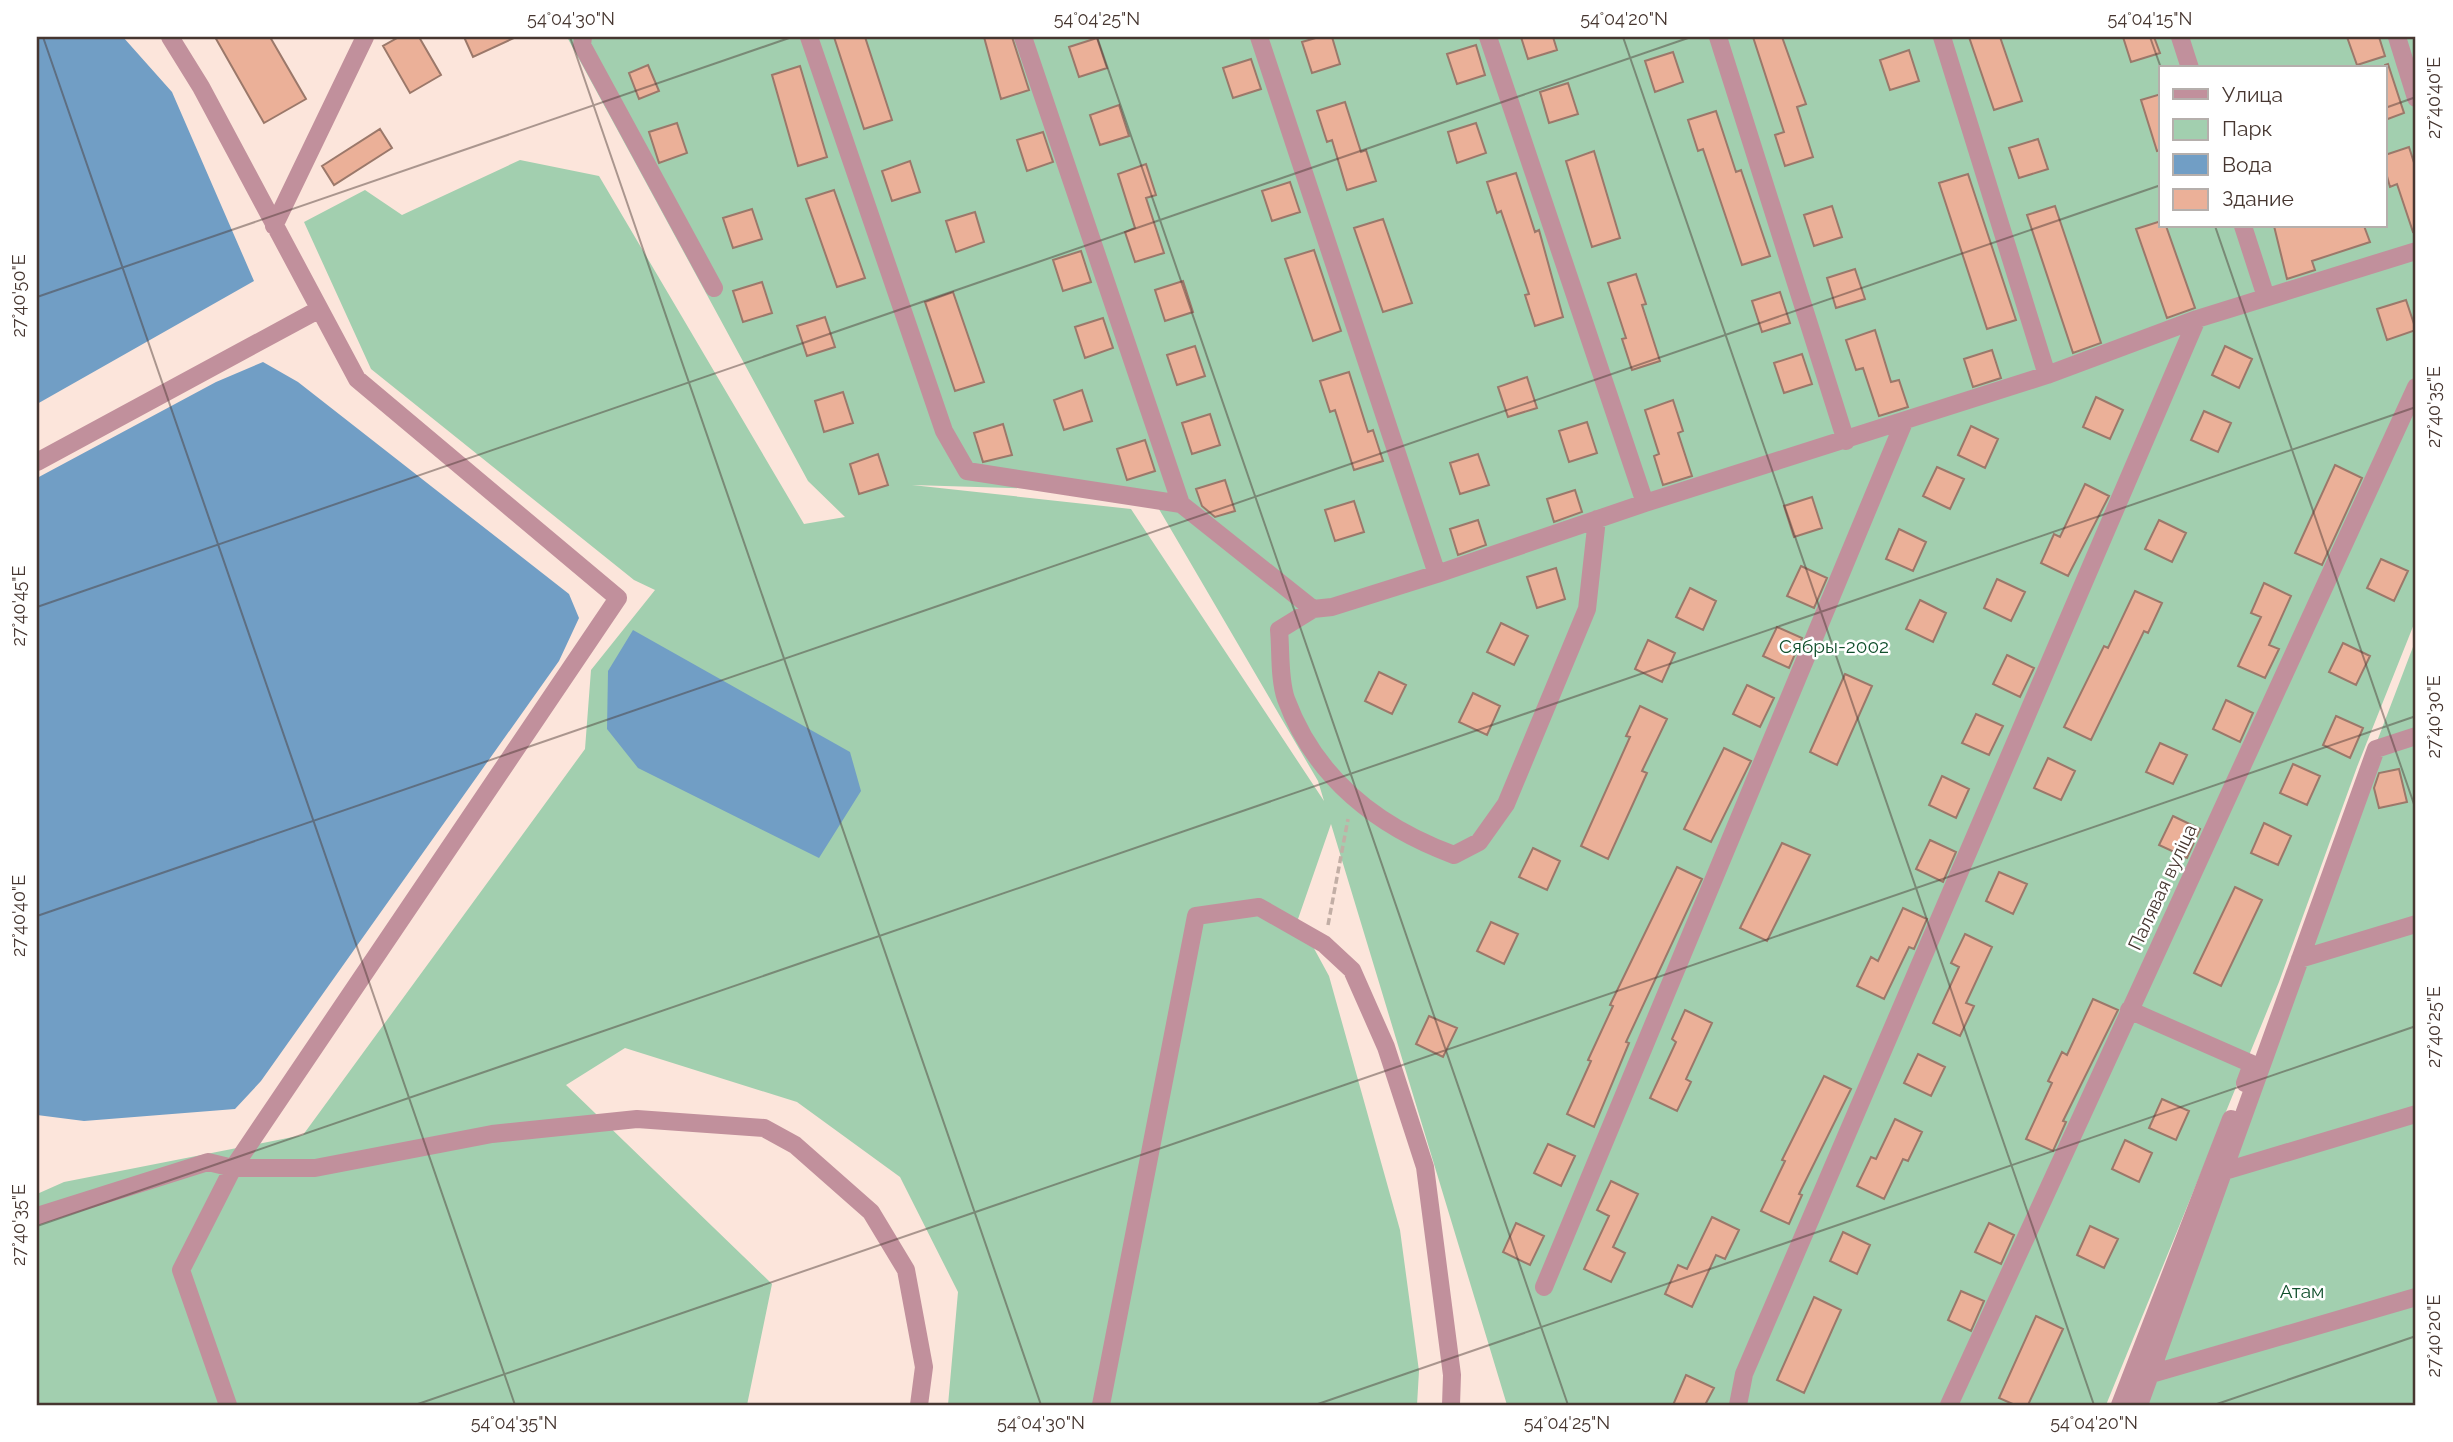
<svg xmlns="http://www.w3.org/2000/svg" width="2453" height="1442" viewBox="0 0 2453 1442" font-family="Raleway,sans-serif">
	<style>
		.green { fill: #a2cfaf; fill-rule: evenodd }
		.water { fill: #719ec5 }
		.building { fill: #ebb098; stroke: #9b786a; stroke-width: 2 }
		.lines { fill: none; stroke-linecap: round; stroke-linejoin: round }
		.path { stroke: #c2aea5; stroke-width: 3.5; stroke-dasharray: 7 3.5; stroke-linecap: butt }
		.minor { stroke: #c1909c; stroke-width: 18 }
		.ticks { fill: none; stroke: #463630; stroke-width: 2; stroke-opacity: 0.45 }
		.labels { text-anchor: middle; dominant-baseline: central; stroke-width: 5; stroke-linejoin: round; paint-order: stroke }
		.park-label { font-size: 19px; fill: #104f2c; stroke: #fff }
		.street-label { font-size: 19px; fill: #463630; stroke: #fff }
		.neatline { fill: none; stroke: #463630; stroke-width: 2.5 }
		.ticks-label { font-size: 18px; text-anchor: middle; fill: #463630 }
	</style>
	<rect width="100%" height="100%" fill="#fce5db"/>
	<path class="green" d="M567 37H2416V619L2357 767 2279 982 2106 1405H1507L1331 824 1298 919 1329 976 1400 1230 1419 1371 1417 1405H948L958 1292 900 1177 797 1102 625 1048 566 1085 772 1284 747 1405H37V1194L64 1182 303 1135 585 749 591 670 655 590 634 580 371 369 304 222 365 190 402 215 520 160 599 176 804 524 845 517 808 481ZM2161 68H2385V226H2161ZM912 485 1149 492 1318 781 1324 801 1131 509Z
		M2416 639V1405H2139L2360 786Z"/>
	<path class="water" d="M37 37H123L172 92 254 281 37 404Z
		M263 362 298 382 569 594 579 618 559 661 261 1081 235 1109 84 1121 37 1115V478L216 382Z
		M633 630 850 752 861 791 819 858 638 768 607 729 608 671Z"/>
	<path class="building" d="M215 37H270L306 99 264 123Z
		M399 37H419L441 75 410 93 383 46Z
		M464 37H516L473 57Z
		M834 37H865L892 120 864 129Z
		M984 37H1012L1029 90 1001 99Z
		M1319 37H1332L1340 64 1312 73 1302 42Z
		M1521 37H1553L1557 50 1528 59Z
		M1753 37H1782L1806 104 1797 107 1813 157 1785 166 1775 135 1784 132Z
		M1969 37H2000L2022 101 1994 110Z
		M2123 37H2154L2160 53 2131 62Z
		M2347 37H2379L2385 56 2357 65Z
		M1097 38 1107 68 1079 77 1069 47Z
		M1476 45 1485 75 1457 84 1447 54Z
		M1909 50 1919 81 1890 90 1880 60Z
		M1673 52 1683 82 1655 92 1645 61Z
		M1251 59 1261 89 1233 98 1223 68Z
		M2388 64 2404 113 2385 120V65Z
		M648 65 659 91 639 99 629 73Z
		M800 66 827 157 798 166 772 75Z
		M1568 83 1578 114 1549 123 1540 92Z
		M2161 94V150L2157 151 2141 100Z
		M1345 102 1361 152 1366 150 1376 181 1347 190 1332 140 1327 142 1317 111Z
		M1119 105 1129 136 1100 145 1090 115Z
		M1716 111 1736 172 1741 170 1770 256 1742 265 1703 149 1698 151 1688 120Z
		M677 123 687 153 659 163 649 132Z
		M1476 123 1486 153 1457 163 1448 132Z
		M380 129 392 148 334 185 322 166Z
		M1043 132 1053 162 1027 171 1017 140Z
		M2038 139 2048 169 2019 178 2009 148Z
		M2409 147 2416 169V231L2413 232 2397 184 2390 187 2385 169V155Z
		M1594 151 1620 238 1592 247 1566 161Z
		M910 161 920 192 892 201 882 171Z
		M1146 164 1156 195 1146 198 1164 253 1135 262 1125 232 1135 228 1118 174Z
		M1516 173 1535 232 1539 230 1563 317 1535 326 1525 295 1529 294 1501 211 1497 213 1487 182Z
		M1968 174 2016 320 1987 329 1939 183Z
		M1290 182 1300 212 1272 221 1262 191Z
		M834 190 865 278 837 287 806 199Z
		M1832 206 1842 237 1814 246 1804 215Z
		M2055 206 2101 343 2073 353 2027 215Z
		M752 209 762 239 733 248 723 218Z
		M975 212 984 242 956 252 946 221Z
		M1383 219 1412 303 1383 312 1354 228Z
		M2161 221V226H2166L2195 308 2167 318 2136 229Z
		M2274 226H2364L2370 242 2312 261 2315 270 2287 279Z
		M1314 250 1341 331 1313 341 1285 259Z
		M1081 251 1091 282 1063 291 1053 260Z
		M1855 269 1865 299 1836 308 1827 278Z
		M1636 274 1646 304 1642 305 1660 361 1632 370 1622 339 1626 338 1608 283Z
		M1183 281 1193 312 1165 321 1155 290Z
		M762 282 772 313 743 322 733 291Z
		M953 292 984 382 955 391 925 302Z
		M1780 292 1790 323 1762 332 1752 301Z
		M2406 300 2416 330 2387 340 2377 309Z
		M825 317 835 347 807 356 797 326Z
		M1103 318 1113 348 1085 358 1075 327Z
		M1875 330 1891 382 1899 380 1908 407 1879 416 1863 368 1856 370 1846 340Z
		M1195 346 1205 376 1177 385 1167 355Z
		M2225 346 2252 359 2239 388 2212 375Z
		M1992 350 2001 378 1973 387 1964 359Z
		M1802 354 1812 384 1784 393 1774 363Z
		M1349 372 1368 432 1373 430 1383 461 1354 470 1335 410 1330 412 1320 381Z
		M1527 377 1537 408 1508 417 1498 387Z
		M1082 390 1092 421 1064 430 1054 400Z
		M843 392 853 423 824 432 815 401Z
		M2096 397 2123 410 2110 439 2083 427Z
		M1673 400 1683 431 1678 433 1692 476 1663 485 1654 456 1659 454 1645 410Z
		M2204 411 2231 423 2218 452 2191 440Z
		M1210 414 1220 445 1192 454 1182 423Z
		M1587 422 1597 453 1569 462 1559 431Z
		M1003 424 1012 455 983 462 974 433Z
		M1971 426 1998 439 1985 468 1958 455Z
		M1145 440 1155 471 1127 480 1117 449Z
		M878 454 888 485 859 494 850 464Z
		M1478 454 1489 485 1460 494 1450 463Z
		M2335 465 2362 478 2322 565 2295 553Z
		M1937 467 1964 479 1950 509 1923 496Z
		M1225 480 1235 511 1215 517 1202 506 1196 489Z
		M2085 484 2109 496 2068 576 2041 563 2054 534 2060 537Z
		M1575 490 1582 512 1554 522 1547 499Z
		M1812 497 1822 528 1794 537 1784 506Z
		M1354 501 1364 532 1335 541 1325 510Z
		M1478 520 1486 545 1458 555 1450 529Z
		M2159 520 2186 533 2172 562 2145 549Z
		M1899 529 1926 542 1913 571 1886 559Z
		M2381 559 2408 571 2394 601 2367 588Z
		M1801 566 1827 578 1814 608 1787 596Z
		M1556 568 1565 599 1537 608 1527 577Z
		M1997 579 2025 592 2011 621 1984 608Z
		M2264 583 2291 596 2269 645 2279 649 2265 678 2238 666 2261 617 2251 613Z
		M1690 588 1716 601 1703 630 1676 617Z
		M2135 591 2162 603 2148 633 2144 631 2091 740 2064 727 2104 646 2108 648Z
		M1920 600 1946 613 1933 642 1906 629Z
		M1501 623 1528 636 1514 665 1487 652Z
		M1777 627 1802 638 1789 668 1763 656Z
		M1648 640 1675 653 1662 682 1635 669Z
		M2343 643 2370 656 2356 685 2329 672Z
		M2007 655 2034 668 2020 697 1993 684Z
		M1379 672 1406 685 1392 714 1365 701Z
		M1845 674 1872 686 1837 765 1810 752Z
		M1747 685 1774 698 1760 727 1733 714Z
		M1473 693 1500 706 1487 735 1459 722Z
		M2226 700 2253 713 2240 742 2213 729Z
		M1640 706 1667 719 1642 771 1647 773 1608 859 1581 846 1630 737 1626 736Z
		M1976 714 2003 726 1989 755 1962 743Z
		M2336 716 2363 728 2350 758 2323 745Z
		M2160 743 2187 755 2173 784 2146 772Z
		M1724 748 1751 761 1711 842 1684 829Z
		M2048 758 2075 771 2061 800 2034 788Z
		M2293 764 2320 776 2307 805 2280 793Z
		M2399 769 2407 802 2379 808 2374 788 2379 773Z
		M1942 776 1969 789 1956 818 1929 805Z
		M2173 816 2200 829 2187 858 2159 845Z
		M2264 823 2291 836 2278 865 2251 853Z
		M1930 840 1956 852 1943 882 1916 869Z
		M1782 843 1810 855 1767 941 1740 928Z
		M1533 848 1560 861 1547 890 1519 877Z
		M1677 867 1702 879 1626 1042 1629 1043 1594 1127 1567 1114 1591 1061 1588 1060 1613 1006 1610 1005Z
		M1999 872 2027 884 2013 914 1986 901Z
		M2235 887 2262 900 2221 986 2194 973Z
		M1903 908 1927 919 1914 949 1909 947 1884 999 1857 986 1871 957 1878 961Z
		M1491 922 1518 934 1504 964 1477 951Z
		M1965 934 1992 947 1966 1003 1974 1006 1960 1036 1933 1023 1959 967 1951 963Z
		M2093 999 2118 1010 2063 1121 2066 1122 2053 1151 2026 1139 2052 1083 2048 1081 2062 1052 2067 1055Z
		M1685 1010 1712 1023 1686 1079 1691 1082 1677 1111 1650 1098 1676 1042 1672 1039Z
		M1429 1016 1457 1028 1443 1057 1416 1044Z
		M1918 1054 1945 1067 1931 1096 1904 1083Z
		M1824 1076 1851 1089 1799 1194 1802 1195 1789 1224 1761 1211 1785 1161 1782 1160Z
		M2162 1099 2189 1111 2176 1140 2149 1128Z
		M1895 1119 1922 1132 1908 1161 1903 1159 1884 1199 1857 1186 1871 1157 1876 1159Z
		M2125 1140 2152 1153 2139 1182 2112 1169Z
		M1548 1144 1575 1156 1561 1186 1534 1173Z
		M1611 1181 1638 1194 1613 1247 1625 1253 1611 1282 1584 1269 1609 1216 1597 1210Z
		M1712 1217 1739 1230 1725 1259 1716 1255 1692 1307 1665 1294 1678 1265 1687 1269Z
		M1516 1223 1544 1236 1530 1265 1503 1252Z
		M1989 1223 2014 1235 2001 1264 1975 1252Z
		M2090 1226 2118 1239 2104 1268 2077 1255Z
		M1843 1232 1870 1245 1857 1274 1830 1261Z
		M1961 1291 1984 1301 1971 1331 1948 1320Z
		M1814 1297 1841 1310 1804 1393 1777 1380Z
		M2036 1316 2063 1329 2028 1405H2015L1999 1398Z
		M1686 1375 1714 1388 1705 1405H1673Z"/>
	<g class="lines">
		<path class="path" d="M1328 925 1348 819"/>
		<path class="minor" d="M170 37 201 87 357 379 618 598 233 1168 181 1270 228 1405
			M583 37 582 45 714 288
			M809 37 944 431 967 471 1181 504 1313 609 1332 607 1437 574 1645 503 2047 375 2197 319 2416 251
			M1023 37 1181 504
			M1259 37 1437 574
			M1488 37 1645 503
			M1718 37 1846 441
			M1942 37 2047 375
			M2180 37 2190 68
			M2397 37 2416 98
			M274 226 365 37
			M2243 226 2266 297
			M37 462 318 310
			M1313 609 1279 630C1281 651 1279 679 1286 699 1315 778 1378 827 1454 855L1479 842 1506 804 1587 609 1597 519
			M2300 959 2416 924
			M2129 1010 2252 1064 2245 1083
			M2225 1171 2416 1114
			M37 1216 208 1162 233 1168H315L492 1134 637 1119 764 1128 795 1145 871 1212 906 1270 924 1367 919 1405
			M1544 1287 1904 422
			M2151 1374 2416 1297
			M1101 1405 1196 916 1259 907 1324 944 1352 970 1386 1047 1425 1167 1452 1375 1451 1405
			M1738 1405 1744 1374 2197 319
			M1949 1405 2416 387
			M2120 1405 2231 1119
			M2139 1405 2376 749 2416 736"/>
	</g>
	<path class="ticks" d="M43 37 515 1405M570 37 1041 1405M1097 37 1568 1405M1623 37 2094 1405M2150 37 2161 68M2385 108 2416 97M2215 226 2416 810M37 297 792 37M37 607 1691 37M37 916 2161 185M37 1226 2416 407M415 1405 2416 716M1315 1405 2416 1026M2214 1405 2416 1336"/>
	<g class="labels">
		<g class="park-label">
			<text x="1834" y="646">Сябры-2002</text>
			<text x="2302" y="1291">Атам</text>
		</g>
		<g class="street-label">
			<text transform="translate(2162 887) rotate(-65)">Палявая вуліца</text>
		</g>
	</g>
	<rect width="2453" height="1442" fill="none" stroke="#ffffff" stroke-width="77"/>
	<rect x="2159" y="66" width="228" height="161" fill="#ffffff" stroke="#b5afac" stroke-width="2"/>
	<rect x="2173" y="89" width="35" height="10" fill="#c1909c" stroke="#b5afac" stroke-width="2"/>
	<text x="2222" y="102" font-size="21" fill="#463630">Улица</text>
	<rect x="2173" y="119" width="35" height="21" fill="#a2cfaf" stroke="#b5afac" stroke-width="2"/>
	<text x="2222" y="136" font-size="21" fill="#463630">Парк</text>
	<rect x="2173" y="154" width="35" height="21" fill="#719ec5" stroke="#b5afac" stroke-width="2"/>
	<text x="2222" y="172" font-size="21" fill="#463630">Вода</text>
	<rect x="2173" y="189" width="35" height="21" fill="#ebb098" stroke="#b5afac" stroke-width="2"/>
	<text x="2222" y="206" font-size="21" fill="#463630">Здание</text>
	<rect x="38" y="38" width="2376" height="1366" class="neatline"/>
	<g class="ticks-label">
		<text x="571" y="25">54°04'30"N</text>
		<text x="1097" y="25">54°04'25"N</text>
		<text x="1624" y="25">54°04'20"N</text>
		<text x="2150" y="25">54°04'15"N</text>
		<text transform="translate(2434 98) rotate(-90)" y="6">27°40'40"E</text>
		<text transform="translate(19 296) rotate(-90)" y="6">27°40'50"E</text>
		<text transform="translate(2434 407) rotate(-90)" y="6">27°40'35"E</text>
		<text transform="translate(19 606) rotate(-90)" y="6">27°40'45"E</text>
		<text transform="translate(2434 717) rotate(-90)" y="6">27°40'30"E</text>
		<text transform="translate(19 916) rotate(-90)" y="6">27°40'40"E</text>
		<text transform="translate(2434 1027) rotate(-90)" y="6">27°40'25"E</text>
		<text transform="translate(19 1225) rotate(-90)" y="6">27°40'35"E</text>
		<text transform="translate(2434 1336) rotate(-90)" y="6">27°40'20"E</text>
		<text x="514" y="1429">54°04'35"N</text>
		<text x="1041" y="1429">54°04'30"N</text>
		<text x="1567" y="1429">54°04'25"N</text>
		<text x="2094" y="1429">54°04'20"N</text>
	</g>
</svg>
